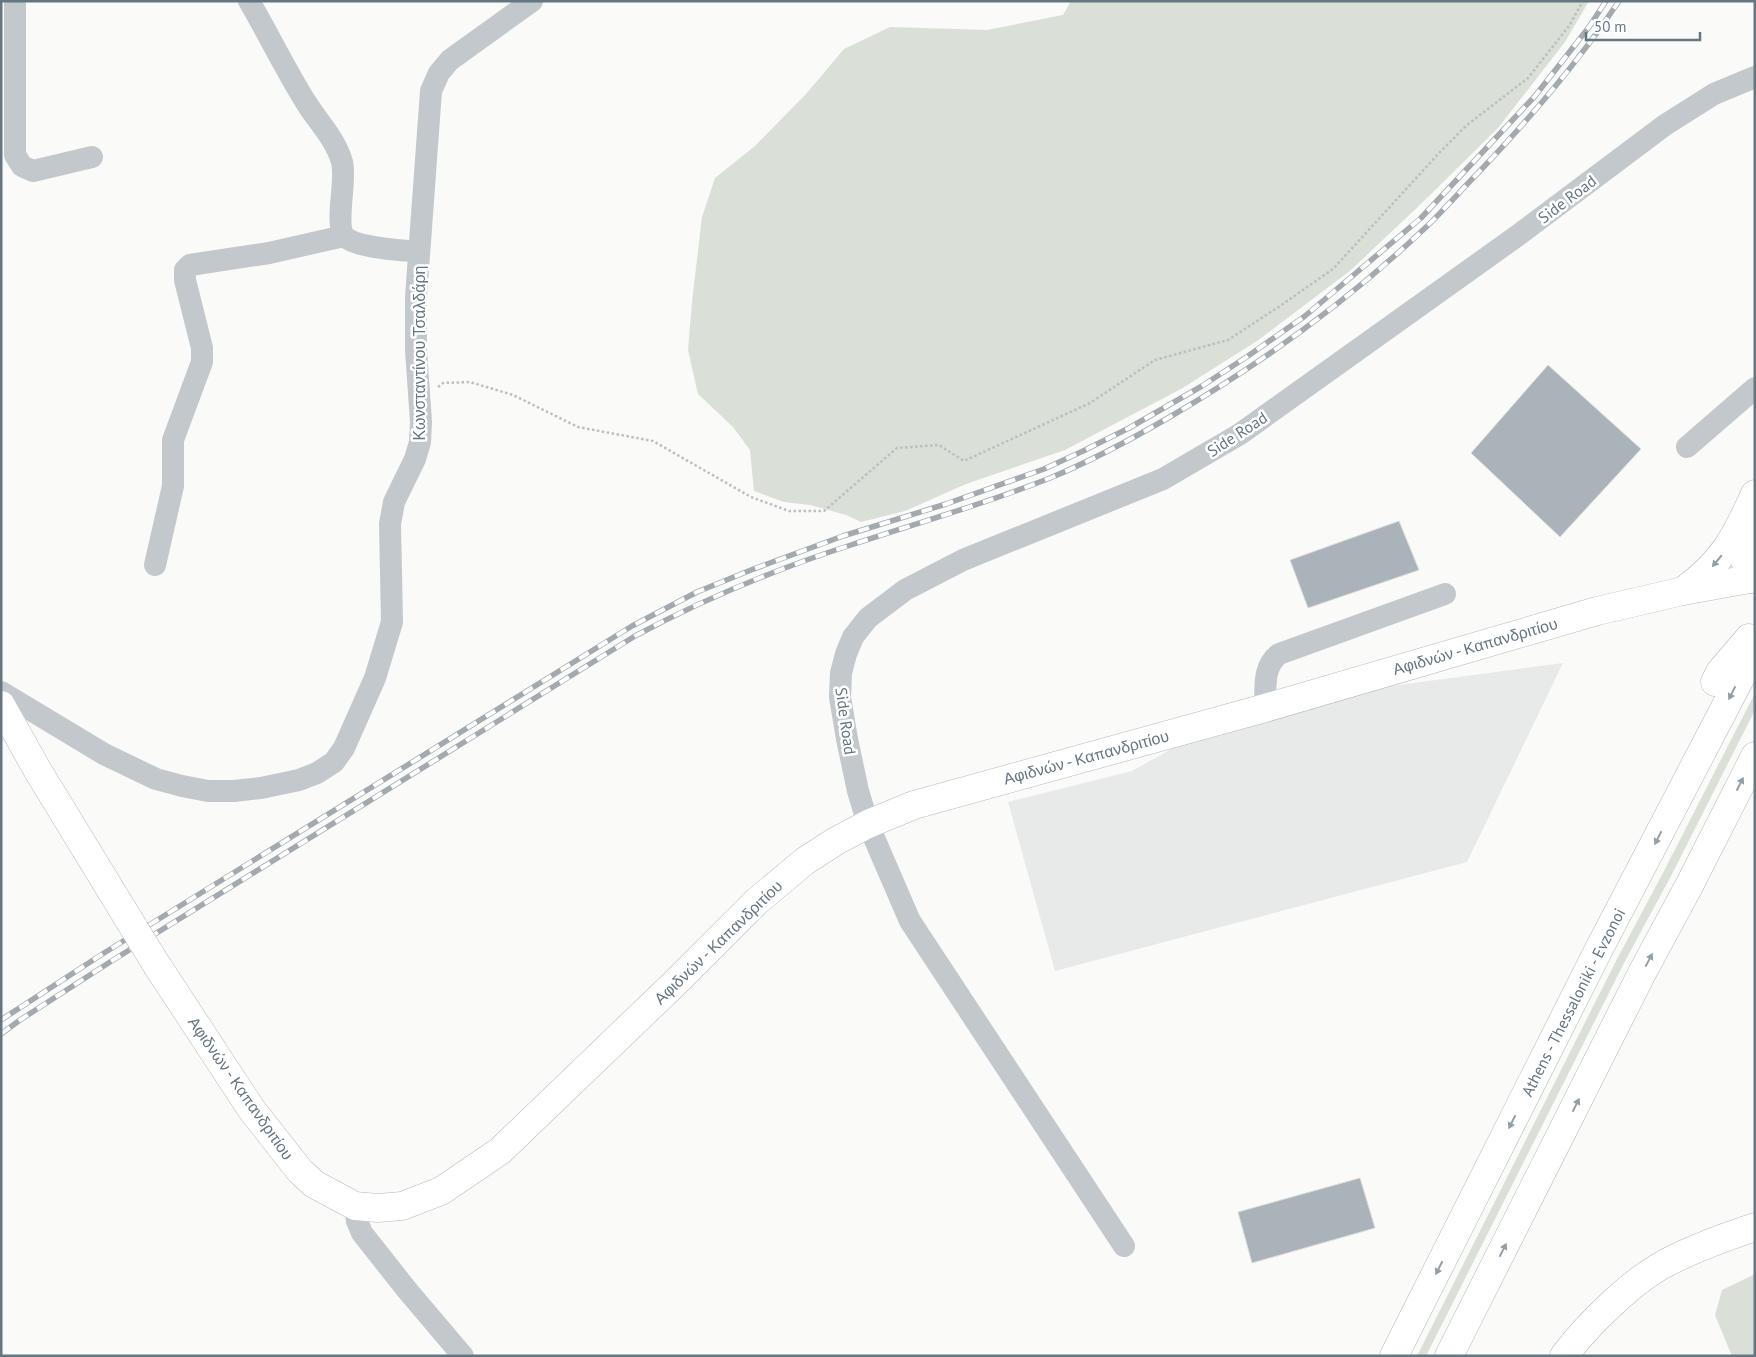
<svg xmlns="http://www.w3.org/2000/svg" width="1756" height="1357" viewBox="0 0 1756 1357" font-family="'PT Sans',sans-serif">
	<style>
		.built { fill: #e8e9e9 }
		.green { fill: #dadfd7 }
		.building { fill: #aab3b9; stroke: #dcdcda }
		.lines { fill: none; stroke-linecap: round; stroke-linejoin: round }
		.major-casing { stroke: #b5babe; stroke-width: 29 }
		.highway-casing { stroke: #b4b9bd; stroke-width: 29 }
		.path { stroke: #bbbfc2; stroke-width: 2.5; stroke-dasharray: 2.5 2.5; stroke-linecap: butt }
		.minor { stroke: #c3c8cc; stroke-width: 22 }
		.major { stroke: #fff; stroke-width: 28 }
		.highway { stroke: #fff; stroke-width: 28 }
		.rail-casing { stroke: #a2aab0; stroke-width: 5.5 }
		.rail { stroke: #fff; stroke-width: 4; stroke-dasharray: 11; stroke-linecap: butt }
		.major-bridge-casing { stroke: #b5babe; stroke-width: 29; stroke-linecap: butt }
		.major-bridge { stroke: #fff; stroke-width: 28 }
		.oneway { fill: #939fa8 }
		.labels { text-anchor: middle; dominant-baseline: central; stroke-width: 5; stroke-linejoin: round; paint-order: stroke }
		.street-label { font-size: 16px; fill: #657683; stroke: #fff }
	</style>
	<rect width="100%" height="100%" fill="#fafaf8"/>
	<path class="built" d="M1563 663 1467 862 1055 971 1008 802 1132 771 1175 747 1391 686Z"/>
	<path class="green" d="M1071 1H1589L1565 42 1498 128 1423 202 1351 270 1257 341 1181 389 1065 450 966 484 905 511 861 522 846 515 810 505 784 502 754 491 750 450 733 427 698 394 688 350 692 302 702 217 715 178 755 146 806 94 844 49 890 27 987 30 1063 15Z
		M1755 693V710L1671 876 1624 963 1426 1356H1417L1617 959 1663 873Z
		M1755 1274V1356H1732L1715 1315 1722 1290Z"/>
	<path class="building" d="M1548 365 1641 449 1560 537 1471 453Z
		M1399 521 1419 570 1308 608 1290 560Z
		M1360 1178 1375 1228 1252 1263 1238 1212Z"/>
	<g class="lines">
		<g class="major-casing">
			<path id="major" d="M1 705 38 771 129 920
				M158 967 252 1110 300 1171 314 1184 355 1206 378 1208 402 1206 441 1191 500 1151 676 982 756 902 805 861 836 841 868 824 914 805 1265 708 1597 611 1683 591 1755 578
				M1564 1356C1587 1325 1632 1281 1666 1263 1694 1248 1725 1237 1755 1227"/>
		</g>
		<g class="highway-casing">
			<path id="highway" d="M1742 523C1740 544 1744 559 1751 579
				M1683 591C1723 562 1735 538 1755 494
				M1715 682 1720 672 1749 638
				M1394 1356 1599 949 1755 650
				M1449 1356 1642 973 1690 884 1755 756"/>
		</g>
		<path class="path" d="M438 387 443 383 470 382 513 395 578 427 653 441 751 497 789 511H824L897 448 939 445 964 461 1090 403 1155 360 1228 340 1280 306 1333 269 1440 152 1467 125 1528 78 1569 26 1583 1"/>
		<path class="minor" d="M15 1V155L22 166 33 171 92 157
			M249 1C269 35 286 71 307 104 319 123 336 140 342 162 347 180 334 226 345 237 357 248 402 250 419 252
			M1687 447 1755 388
			M155 565 173 486V440L202 362V348L185 280V270L190 265 269 253 344 236
			M1 692 104 754 156 779 182 786 208 791H234L261 788 299 780 317 773 334 762 344 748 375 678 392 622 390 524 394 502 415 459 420 442 421 422 416 350V297L431 91 439 73 450 60 532 1
			M1265 708C1266 689 1262 667 1279 654L1445 594
			M355 1206 357 1221 362 1233 407 1290 463 1356
			M1124 1246 910 921 868 824 858 791 847 739 840 697 841 673 846 654 853 637 868 618 905 590 963 560 1163 479 1240 434 1517 236 1665 125 1714 94 1755 77"/>
		<use href="#major" class="major"/>
		<use href="#highway" class="highway"/>
		<g class="rail-casing">
			<path id="rail" d="M1 1020 104 953 632 626 697 592 751 570 843 536 946 504 1044 469 1083 451 1129 428 1202 386 1248 356 1305 316 1421 218 1535 96 1589 27 1606 1
				M1 1034 20 1020 110 962 635 636C704 599 776 569 851 545 917 523 985 504 1050 478 1091 461 1130 440 1168 418 1259 365 1347 302 1424 229 1443 211 1460 191 1478 173 1530 118 1577 64 1619 1"/>
		</g>
		<use href="#rail" class="rail"/>
		<g class="major-bridge-casing">
			<path id="major-bridge" d="M129 920 158 967"/>
		</g>
		<use href="#major-bridge" class="major-bridge"/>
	</g>
	<defs><path id="oneway-solid" d="M-6-.8H1V-3.2L6.5 0L1 3.2V.8H-6Z" transform="scale(1.25)"/></defs>
	<g class="oneway">
		<use href="#oneway-solid" transform="translate(1717 561) rotate(130)"/>
		<use href="#oneway-solid" transform="translate(1732 693) rotate(117)"/>
		<use href="#oneway-solid" transform="translate(1740 784) rotate(-63)"/>
		<use href="#oneway-solid" transform="translate(1658 838) rotate(117)"/>
		<use href="#oneway-solid" transform="translate(1649 960) rotate(-62)"/>
		<use href="#oneway-solid" transform="translate(1576 1105) rotate(-63)"/>
		<use href="#oneway-solid" transform="translate(1512 1122) rotate(117)"/>
		<use href="#oneway-solid" transform="translate(1503 1250) rotate(-63)"/>
		<use href="#oneway-solid" transform="translate(1439 1268) rotate(117)"/>
	</g>
	<g class="labels">
		<g class="street-label">
			<text transform="translate(1567 199) rotate(-37)">Side Road</text>
			<text transform="translate(419 353) rotate(-90)">Κωνσταντίνου Τσαλδάρη</text>
			<text transform="translate(1237 434) rotate(-33)">Side Road</text>
			<text transform="translate(1475 646) rotate(-16)">Αφιδνών - Καπανδριτίου</text>
			<text transform="translate(846 721) rotate(82)">Side Road</text>
			<text transform="translate(1086 757) rotate(-15)">Αφιδνών - Καπανδριτίου</text>
			<text transform="translate(718 942) rotate(-44)">Αφιδνών - Καπανδριτίου</text>
			<text transform="translate(1573 1002) rotate(-63)">Athens - Thessaloniki - Evzonoi</text>
			<text transform="translate(241 1088) rotate(55)">Αφιδνών - Καπανδριτίου</text>
		</g>
	</g>
	<rect width="1756" height="1357" fill="none" stroke="#657683" stroke-width="5"/>
	<path d="M1586 32v8h114v-8" fill="none" stroke="#657683" stroke-width="2.5"/>
	<text x="1594" y="32" font-size="15" fill="#657683" stroke="#ffffff" stroke-width="4" paint-order="stroke">50 m</text>
</svg>
